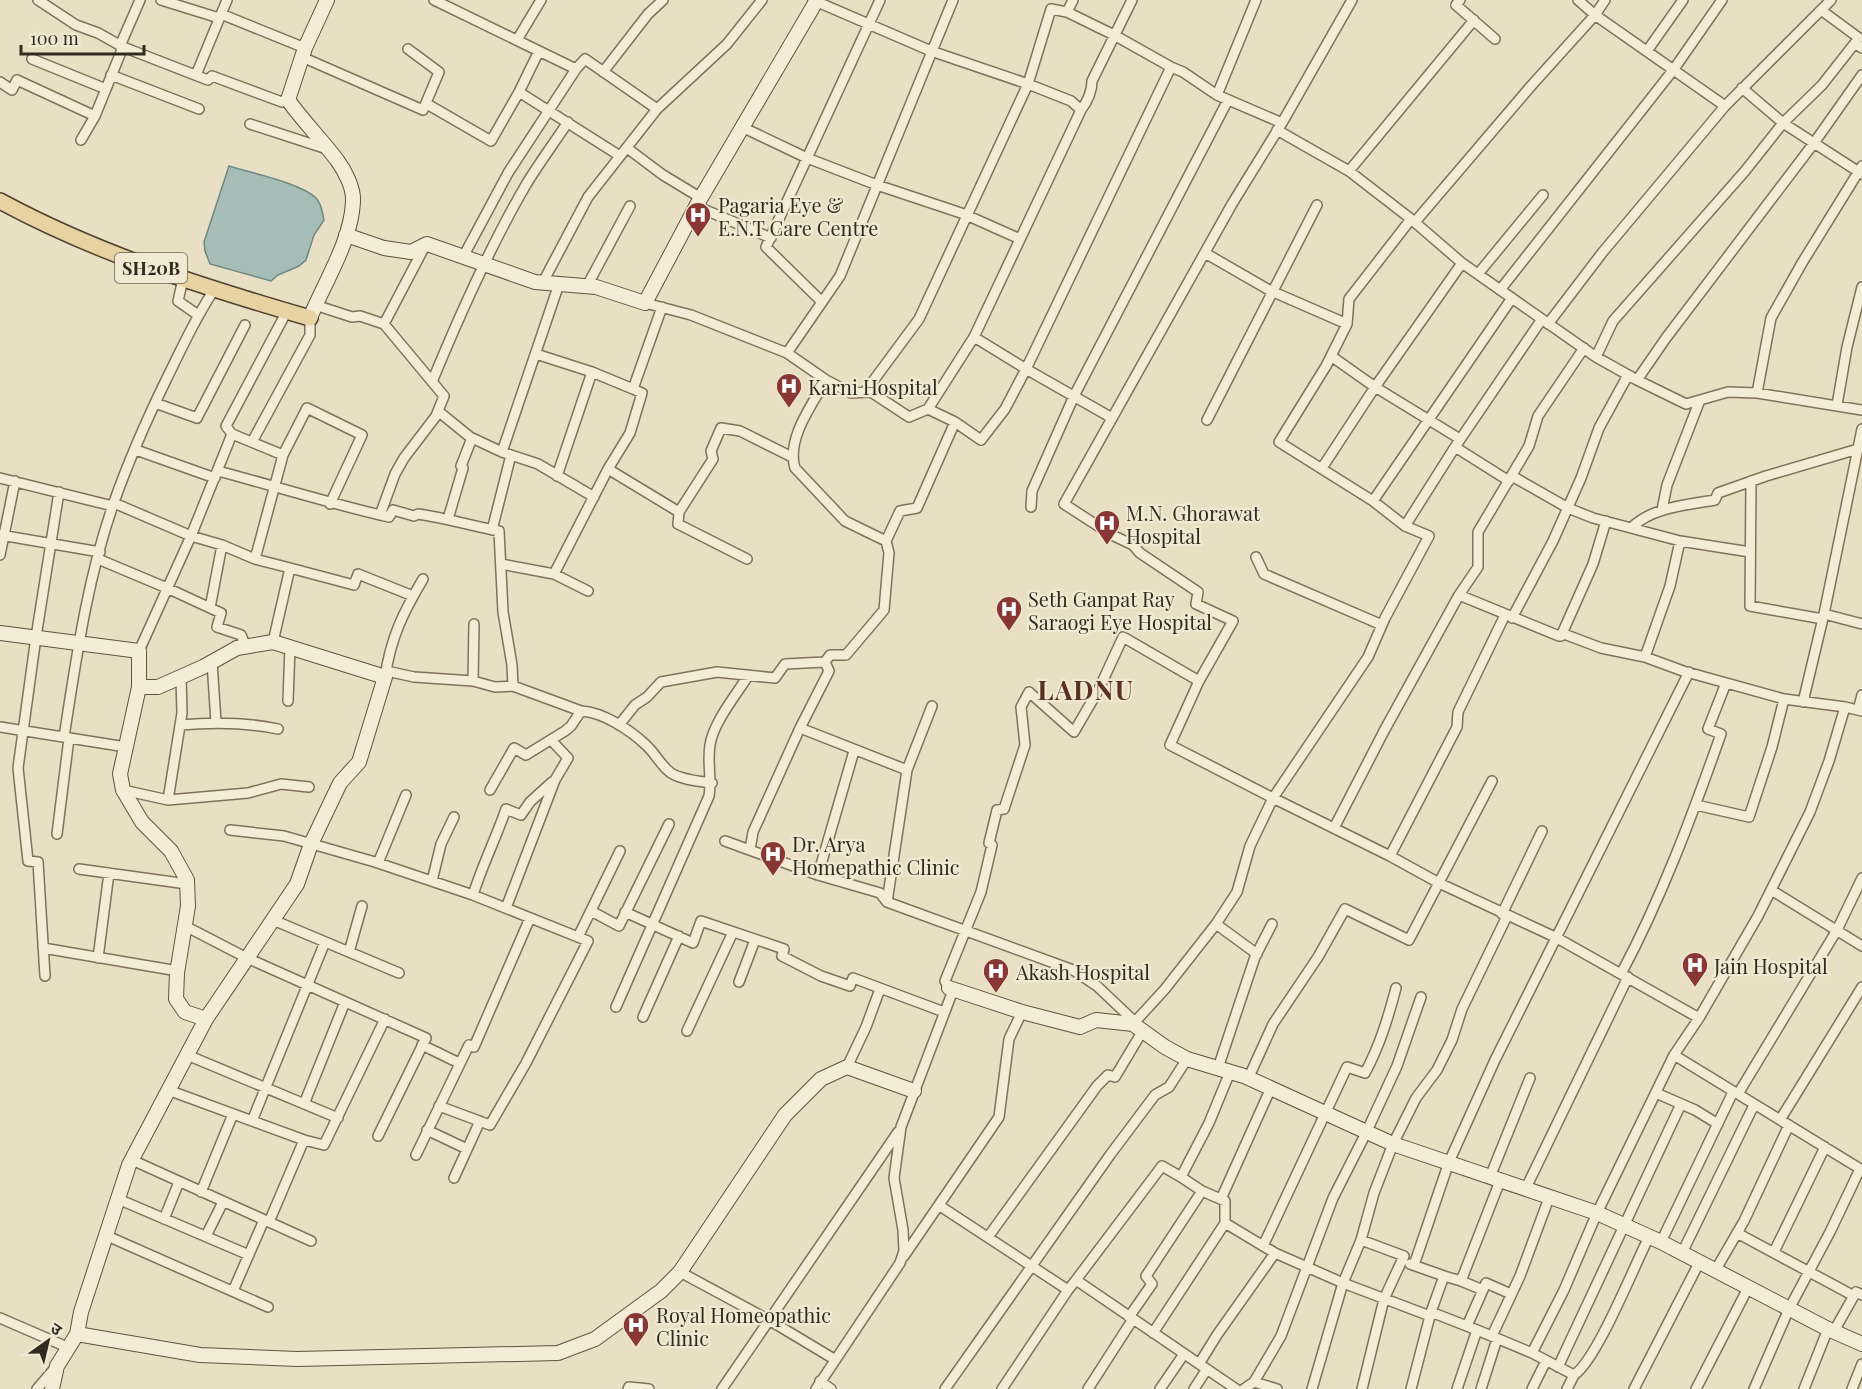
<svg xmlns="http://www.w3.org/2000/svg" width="1862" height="1389" viewBox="0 0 1862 1389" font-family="'Playfair Display','Noto Sans Devanagari',serif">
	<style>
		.water { fill: #a6bcb6; stroke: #6e8983; stroke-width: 1.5 }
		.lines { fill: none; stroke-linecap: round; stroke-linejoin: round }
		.street-casing { stroke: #81715d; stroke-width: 12 }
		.secondary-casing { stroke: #625240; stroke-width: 16 }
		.primary-casing { stroke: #4f4031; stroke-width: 18 }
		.street { stroke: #f4ecd6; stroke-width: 9 }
		.secondary { stroke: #f4ecd6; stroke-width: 14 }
		.primary { stroke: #e7d3a1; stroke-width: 15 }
		.labels { text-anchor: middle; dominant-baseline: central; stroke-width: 4.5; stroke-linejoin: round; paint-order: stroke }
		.shield { fill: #f1e9d3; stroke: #6b6355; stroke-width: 1.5 }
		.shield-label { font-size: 18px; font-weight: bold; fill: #32291f }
		.poi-label { font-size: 20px; fill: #32291f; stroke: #f1e9d3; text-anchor: start }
		.district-label { font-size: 26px; font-weight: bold; letter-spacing: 1.5px; fill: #5a3124; stroke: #f1e9d3 }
	</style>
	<rect width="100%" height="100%" fill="#e8dfc4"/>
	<path class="water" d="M229 166C251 173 301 183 316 198 322 204 322 212 324 220L314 235 306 260 299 266 278 275 271 281 210 264 205 251 204 242Z"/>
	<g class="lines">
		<g class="street-casing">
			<path id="street" d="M38 0 76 25 98 33 123 47 208 80 212 76 282 102 288 100
				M161 0 219 18
				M434 0 576 69
				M813 0 931 51 1028 84 1071 101 1081 110
				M1132 0 1092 81C1092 92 1087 102 1081 110L974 337 1026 369 1171 67
				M1460 0 1456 5 1495 39
				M1578 0 1595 15 1725 106
				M1821 10 1859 38
				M1067 12 1073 0
				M221 14 305 48
				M517 40 541 0
				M120 46 140 0
				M1647 51 1683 0
				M302 57 423 110 439 72 408 49
				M32 59 106 89
				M603 72 648 14 663 0
				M111 75 199 109
				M196 75 227 0
				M0 82 12 90 17 80 95 116
				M1742 88 1783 123 1862 174
				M519 92 620 156
				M1217 95 1256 0
				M427 104 491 141 519 92 539 51
				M250 124 327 149
				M742 127 807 158 877 185 964 214 1020 239
				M1277 130 1349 171 1411 219 1462 263 1596 357 1637 380 1686 404 1728 392 1757 393 1862 410
				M81 140 95 116 123 47
				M627 148 663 175 701 198
				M1349 171 1474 20
				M696 206 771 238
				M1415 222 1531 86 1595 15 1605 0
				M1205 253 1271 291 1347 324
				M463 257 508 173 576 69 585 59 657 109
				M1478 274 1543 195
				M183 279 178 301 198 315
				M543 282 588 197 657 109 727 44 762 0
				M587 286 630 206
				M1500 290 1674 69 1722 0
				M822 302 766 247 880 0
				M645 303 691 315 787 353 826 380 851 393 871 392 909 417 928 409 955 422 981 440 1005 409 1026 369 1112 418
				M315 305 352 317 360 316 384 324 444 396 436 416 404 458 395 474 380 515
				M384 324 426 244
				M1548 324 1602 253 1725 106 1831 0
				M1584 348 1538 416 1529 446 1478 532V567L1459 595 1559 636 1564 634 1601 648 1645 657 1683 671 1784 699 1845 707 1862 711
				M787 353 840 276 953 0
				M536 354 592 372 633 389
				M1331 356 1375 387 1460 439
				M1596 357 1613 321 1745 171 1783 123 1822 85 1855 43 1862 48
				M826 380C812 405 786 439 795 468L845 521 886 541
				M1637 380 1666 338 1814 143 1862 75
				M432 382C460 314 490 246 527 183 540 162 554 143 568 122
				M865 392 919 319 1028 84 1051 9 1067 12 1114 35 1171 67 1183 72 1217 95 1282 123
				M1757 393 1771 318 1802 263 1862 166
				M155 403 197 418 245 325
				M1837 405 1847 347 1862 287
				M928 409 974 337
				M438 411 470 437 502 452 538 464 594 497
				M1207 420 1317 205
				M232 434 283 455 255 559
				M252 442 310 335V318
				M1455 447 1509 481
				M136 450 215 478
				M502 452 559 284
				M283 455 307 408 362 435 330 504
				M1322 468 1375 387 1462 263
				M608 469 679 512 678 524 747 559
				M218 471C275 486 331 504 389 517L393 510 414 516 418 514C446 518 472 526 499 531L503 612 512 665 513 686
				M557 476 592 372
				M1512 476 1568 508 1593 518 1631 528C1652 507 1687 505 1715 500L1718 493 1766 476 1858 449
				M0 478 113 506
				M1751 481 1750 606 1823 619
				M1373 501 1512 298
				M114 503 191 536 222 545 255 559 290 568 273 642
				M1031 507 1032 491 1074 396 1228 100
				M1662 510 1667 485 1700 400
				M679 512 713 459 711 451 721 428 740 431 792 457
				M448 519 463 468 461 466 472 438
				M1405 526 1373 501 1279 442 1326 366 1347 324 1349 299 1411 219
				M1631 528 1680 541 1750 552
				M492 530 511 455
				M0 535 100 552
				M0 555 15 481
				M1256 557 1264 574 1382 625
				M98 559 167 588 221 613 217 627 241 635 246 647
				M501 564 554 574 588 591
				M290 568 354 585 358 574 413 596
				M554 574 608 469 630 433 642 393 633 389 662 307
				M210 608 222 545
				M1824 614 1862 624
				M1505 615 1458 712 1457 727 1390 856 1439 883 1557 938 1699 1018 1758 916 1810 812 1829 761 1845 707
				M1512 618 1553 541 1581 478 1599 428 1628 375
				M1561 636 1593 564 1606 521
				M139 651 191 536 232 434 226 426 287 311
				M1645 657 1670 586 1680 541
				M212 662 216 722
				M385 677 391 672 414 677 473 681 495 687 513 686 581 711C603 712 630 730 646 745 655 753 661 766 671 773 682 780 699 781 712 783
				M385 677C391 637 403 613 423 579
				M473 681 474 624
				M1199 681 1170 745 1273 798 1368 657 1385 618 1429 536 1405 526 1455 447 1542 319
				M288 701 290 647
				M1803 702 1824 614 1862 429
				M1858 710 1862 695
				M180 725C214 722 245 722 278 729
				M619 725 635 705 647 697 661 682 717 672 775 678 785 664 825 662 830 655H846L884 610 889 553 886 541 900 511 917 508 955 422
				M0 727 126 747
				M800 728 907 770
				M64 737C76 660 87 580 113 505 128 462 147 419 167 378 182 348 195 318 214 290
				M123 790 168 800 248 793 281 784 309 787
				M490 790 514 748 526 755 565 731 571 726 581 711
				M168 800 182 713 181 677
				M1696 805 1749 817 1772 747 1784 699
				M1334 828 1384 731 1459 595
				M230 830 284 836 375 862 473 895 588 941 526 1063 490 1125 439 1106
				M57 834 69 738
				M725 841 818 875 880 893 887 902 1073 970 1097 986 1135 1022
				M750 850 753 832 800 728 829 671 825 662
				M378 863 406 795
				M79 869 187 884
				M818 875 854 751
				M432 881 441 844 454 817
				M1771 890 1862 946
				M473 895C482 866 496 838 506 809L521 815 530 802 552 782
				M887 902 907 770 932 706
				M506 908 555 780 568 758 551 740
				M591 911 619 926 669 824
				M625 912 693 943 701 921 784 949 782 956 821 976 850 986 853 978 944 1012
				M1502 914 1542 831
				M273 920 399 973
				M1216 924 1257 954
				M185 926 247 958 426 1038 378 1136
				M578 937 620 851
				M43 948 178 971
				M349 952 362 906
				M98 958 109 873
				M1621 974C1662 897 1692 816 1721 734L1708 729 1726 683
				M45 976 38 862 28 861 18 768 36 637 59 492
				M739 982 755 940
				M616 1007 709 796C712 779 707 762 710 745 713 723 736 695 748 676
				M643 1017 679 936
				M1699 1018 1674 1055 1862 1170
				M1133 1024 1165 989 1216 924 1237 892 1250 846 1273 798 1390 856
				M687 1031 733 932
				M422 1045 459 1063
				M187 1055 338 1118
				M847 1067 866 1027 880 989
				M1218 1068 1255 957 1272 924
				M1248 1079 1273 1024 1318 957 1345 909 1409 940 1492 781
				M168 1090 304 1140 269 1222
				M1656 1093 1695 1110 1718 1124
				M1738 1094 1837 930 1862 878
				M304 1104 345 1002
				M1780 1120 1862 987
				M252 1121 325 942
				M427 1130 467 1149
				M304 1140 324 1145 385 1019
				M416 1155 469 1045 474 1047 530 918
				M132 1160 311 1241
				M1490 1177 1530 1078
				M454 1178 480 1121
				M1525 1190 1628 977
				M201 1192 233 1114
				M118 1199 249 1255
				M1221 1199 1270 1090
				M940 1206 1068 1290 1076 1280 1236 1389
				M164 1219 179 1182
				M1225 1223 1275 1253 1343 1283 1430 1316
				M1737 1233 1854 1296
				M105 1235 268 1307
				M206 1236 223 1202
				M988 1237 1097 1086 1108 1075 1115 1077 1142 1032
				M1361 1240 1404 1256 1384 1299 1362 1389
				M1661 1242 1733 1092
				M1263 1246 1347 1067 1365 1073C1380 1045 1388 1018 1396 988
				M1774 1252 1825 1147
				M1682 1253 1754 1105
				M904 1256 999 1117 1009 1039 1022 1012
				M1410 1264 1444 1276 1431 1312 1411 1389
				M1414 1265 1449 1162 1495 1060 1689 672
				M1715 1271 1744 1221 1789 1125
				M680 1272 769 1320 834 1359
				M1444 1276 1461 1281 1483 1290
				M1076 1280 1162 1166 1181 1177 1209 1123 1230 1072
				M1461 1281 1500 1181
				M233 1291 264 1220
				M1431 1312 1477 1330 1457 1389
				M1129 1317 1152 1284 1146 1276 1202 1191 1181 1177
				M0 1318 67 1347
				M1467 1326 1486 1283 1511 1294
				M1477 1330 1532 1353 1564 1290 1597 1213 1674 1055
				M1834 1331 1856 1292 1862 1295
				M1153 1333 1225 1223V1201L1202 1191
				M1492 1336 1520 1276 1549 1198
				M1532 1353 1574 1375 1567 1389
				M1199 1364 1217 1335 1275 1253
				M1558 1367 1681 1104
				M1574 1375C1597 1360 1634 1266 1649 1237
				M820 1381 831 1389
				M1254 1382 1281 1336 1333 1198 1366 1133 1397 1066 1421 997
				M37 1389 55 1368
				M628 1389 629 1387 649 1389
				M722 1389 898 1132
				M816 1389 900 1263 904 1251 903 1230 894 1178 901 1127 952 993 945 981 981 892 992 845 989 843 997 810 1004 809 1025 745 1021 707 1029 692 1074 732 1099 689 1123 637 1199 681 1233 621 1196 604 1198 592 1140 553 1133 545 1112 535 1064 504 1232 204 1282 123 1352 0
				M945 1389 1110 1155 1155 1095 1169 1087 1187 1059
				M1002 1389 1068 1290
				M1088 1389 1133 1319
				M1160 1389 1184 1354
				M1194 1389 1207 1369
				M1244 1389 1254 1382 1277 1389
				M1312 1389 1343 1283 1361 1240 1374 1193 1393 1144 1416 1098 1437 1070 1452 1040 1462 1009 1507 916
				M1481 1389 1497 1339
				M1532 1389 1546 1361
				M1634 1389 1699 1263
				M1696 1389 1748 1288
				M1754 1389 1789 1309 1830 1232 1860 1169
				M1804 1389 1828 1329
				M1852 1389 1862 1364"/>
		</g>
		<g class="secondary-casing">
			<path id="secondary" d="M346 235 384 248 411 252 427 244 535 282 596 287 645 303 699 201 817 0
				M310 318C325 281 351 242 353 202 354 188 345 171 337 160 321 139 303 121 288 100L305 48 327 0
				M0 633 139 651V687L120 774 123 790 142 822 171 851 187 880 188 906 177 973 176 999 185 1012 206 1019
				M949 988 1022 1012 1080 1027 1096 1020 1133 1024 1165 1047 1187 1059 1244 1076 1393 1144 1597 1213 1661 1242 1828 1329 1862 1344
				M77 1334 200 1355 297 1359 558 1353 595 1339 661 1291 680 1272 785 1115 821 1079 847 1067 914 1091
				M52 1389 57 1366 77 1334 81 1312 129 1165 206 1019 297 884 311 844 340 783 359 762 385 677 273 642 237 648 203 667 158 687H139"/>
		</g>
		<g class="primary-casing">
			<path id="primary" d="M0 201C98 254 203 287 310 318"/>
		</g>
		<use href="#street" class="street"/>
		<use href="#secondary" class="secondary"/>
		<use href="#primary" class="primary"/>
	</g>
	<defs>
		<g id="hospital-pin" transform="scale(1.35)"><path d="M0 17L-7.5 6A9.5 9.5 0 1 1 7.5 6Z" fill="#883734" stroke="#f1e9d3"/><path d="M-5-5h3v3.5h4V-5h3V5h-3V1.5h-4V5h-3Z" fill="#fff"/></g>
	</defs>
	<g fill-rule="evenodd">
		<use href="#hospital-pin" x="698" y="215"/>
		<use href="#hospital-pin" x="789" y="386"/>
		<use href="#hospital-pin" x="1107" y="523"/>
		<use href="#hospital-pin" x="1009" y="609"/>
		<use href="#hospital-pin" x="773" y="854"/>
		<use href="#hospital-pin" x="1695" y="965"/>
		<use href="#hospital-pin" x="996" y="971"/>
		<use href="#hospital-pin" x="636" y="1325"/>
	</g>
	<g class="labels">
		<rect class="shield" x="115" y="253" width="72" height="30" rx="4.5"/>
		<g class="shield-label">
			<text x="151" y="268">SH20B</text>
		</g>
		<g class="poi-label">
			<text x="718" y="204">Pagaria Eye &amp;<tspan x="718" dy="23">E.N.T Care Centre</tspan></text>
			<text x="808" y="386">Karni Hospital</text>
			<text x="1126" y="512">M.N. Ghorawat<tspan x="1126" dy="23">Hospital</tspan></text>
			<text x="1028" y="598">Seth Ganpat Ray<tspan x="1028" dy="23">Saraogi Eye Hospital</tspan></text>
			<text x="792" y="843">Dr. Arya<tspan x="792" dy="23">Homepathic Clinic</tspan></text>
			<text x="1714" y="965">Jain Hospital</text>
			<text x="1016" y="971">Akash Hospital</text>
			<text x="656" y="1314">Royal Homeopathic<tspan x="656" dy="23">Clinic</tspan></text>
		</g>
		<g class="district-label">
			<text x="1086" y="689">LADNU</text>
		</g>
	</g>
	<g transform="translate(48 1341) rotate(34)" stroke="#f1e9d3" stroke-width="4.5" paint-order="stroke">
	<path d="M0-4.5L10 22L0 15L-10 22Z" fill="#32291f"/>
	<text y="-9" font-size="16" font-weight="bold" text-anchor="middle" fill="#32291f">उ</text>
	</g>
	<path d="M21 45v9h123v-9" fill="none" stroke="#32291f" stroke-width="3"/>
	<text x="30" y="45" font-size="18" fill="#32291f" stroke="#f1e9d3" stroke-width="4.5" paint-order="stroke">100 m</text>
</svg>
